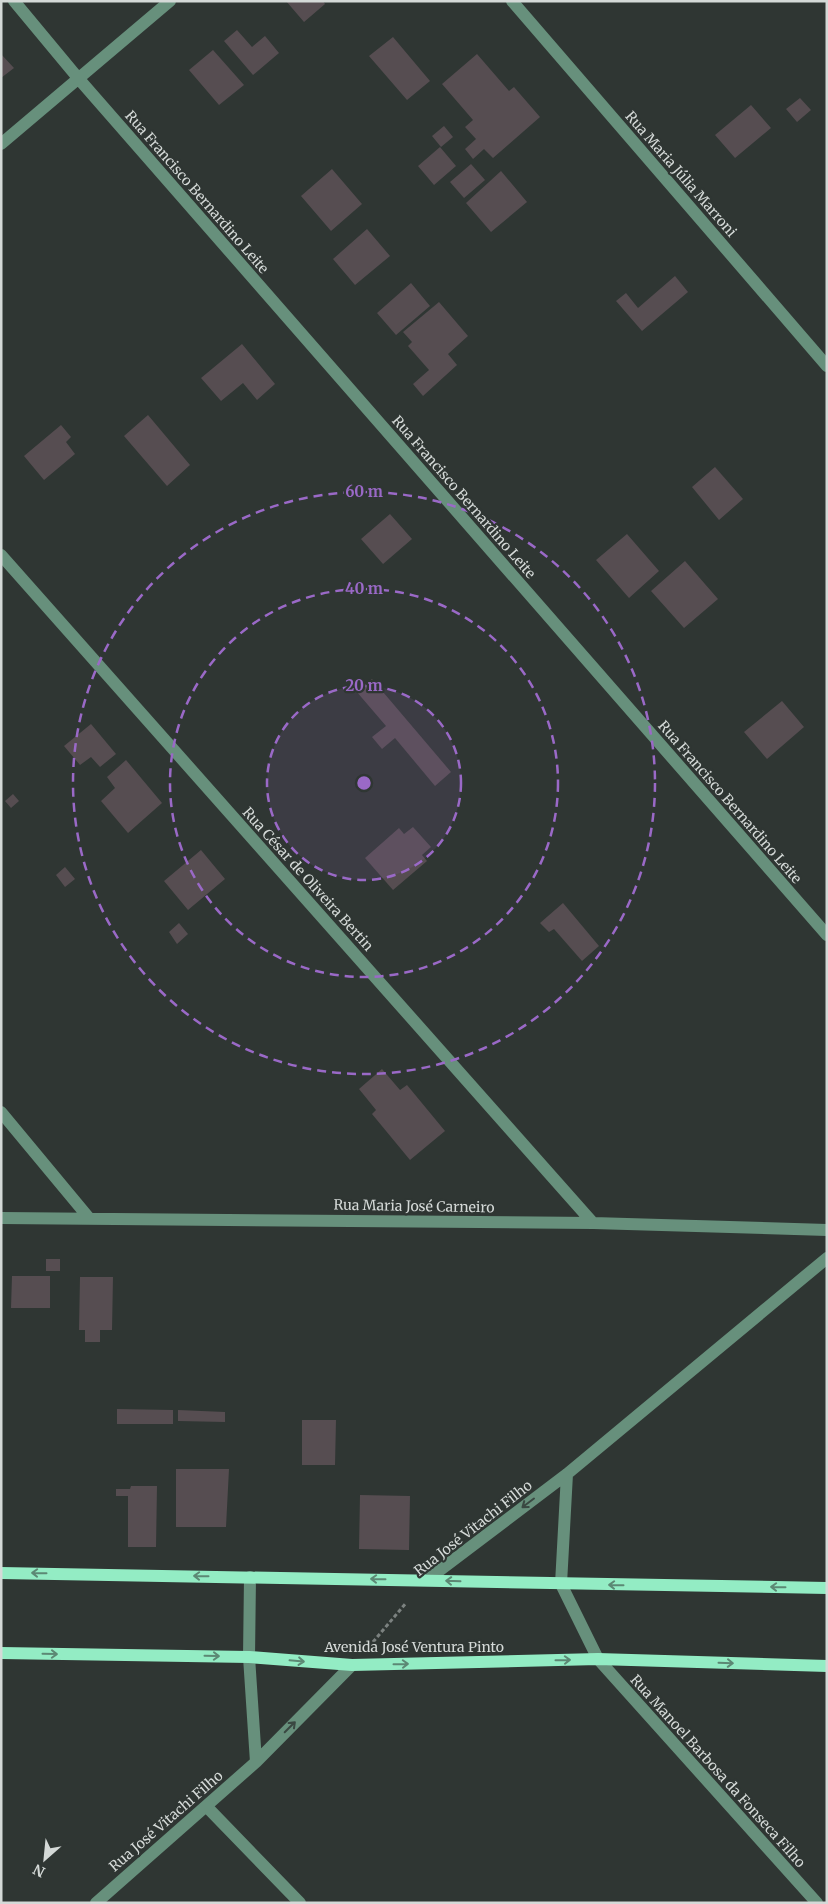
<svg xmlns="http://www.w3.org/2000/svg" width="828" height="1904" viewBox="0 0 828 1904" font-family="Merriweather,serif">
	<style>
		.building { fill: #564d51 }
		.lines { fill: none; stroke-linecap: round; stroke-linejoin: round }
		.path { stroke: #7c8280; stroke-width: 3; stroke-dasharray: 4 2.5; stroke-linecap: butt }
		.minor { stroke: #67907c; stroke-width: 12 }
		.major { stroke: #93ecc4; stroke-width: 12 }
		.oneway { stroke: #3a4842 }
		.oneway2 { stroke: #5c8874 }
		.ring { fill: none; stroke: #9a69c7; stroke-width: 2.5; stroke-dasharray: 9 6 }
		.labels { text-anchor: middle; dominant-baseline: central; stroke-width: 4.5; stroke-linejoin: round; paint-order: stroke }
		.street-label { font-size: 14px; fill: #d4d9d7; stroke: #2f3633 }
		.centre { fill: #9a69c7; stroke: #2f3633; stroke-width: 2.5 }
		.ring-label { font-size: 15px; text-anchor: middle; font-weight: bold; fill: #9a69c7; stroke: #2f3633; stroke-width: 4.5; stroke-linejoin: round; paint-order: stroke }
	</style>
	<rect width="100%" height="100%" fill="#2f3633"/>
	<path class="building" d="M286 1H323L325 4 304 22Z
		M237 30 252 47 265 36 279 53 253 75 224 41Z
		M393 37 430 81 407 100 369 56Z
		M213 50 244 85 219 105 189 70Z
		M1 54 14 68 1 78Z
		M477 54 509 91 514 87 540 117 493 158 484 149 473 159 465 149 476 139 465 127 473 120 442 84Z
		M800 98 811 110 797 122 786 109Z
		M751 105 771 128 735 158 715 135Z
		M444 126 453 137 441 147 432 136Z
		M440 147 456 166 434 185 418 166Z
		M471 164 485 180 464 198 450 182Z
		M332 169 362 204 331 231 301 196Z
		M501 171 527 202 491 232 466 203Z
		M367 229 390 256 355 285 333 259Z
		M675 276 688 292 642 331 616 301 626 293 638 308Z
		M411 283 430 306 396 335 377 313Z
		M439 302 468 336 448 354 457 365 423 396 413 384 429 370 408 346 412 342 403 332Z
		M242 344 275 384 257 400 243 383 221 401 201 378Z
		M148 415 190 465 167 486 124 436Z
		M61 425 71 437 66 442 75 454 44 480 24 456Z
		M715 467 743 499 719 520 692 487Z
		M390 514 412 539 383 564 361 539Z
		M627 534 659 571 629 598 596 560Z
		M685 561 718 599 684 628 651 591Z
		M372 679 451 772 435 786 395 738 382 749 372 737 386 726 356 691Z
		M782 701 804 727 767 759 744 732Z
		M91 724 116 754 100 767 91 757 80 765 64 746Z
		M126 760 162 803 128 833 101 801 115 788 107 777Z
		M13 794 19 801 11 808 5 801Z
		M413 827 431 847 422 855 427 861 393 890 365 858 399 828 404 834Z
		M201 850 225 879 188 910 164 881Z
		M65 867 75 879 65 887 56 875Z
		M563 903 599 946 582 961 554 929 549 932 540 923Z
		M179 923 188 934 177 944 169 932Z
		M382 1069 400 1090 407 1085 445 1131 410 1160 372 1114 376 1110 359 1089Z
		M46 1259H60V1271H46Z
		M12 1276H50V1308H11Z
		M80 1277H113L112 1330H100V1342H85V1330H79Z
		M117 1409 173 1410V1424H117Z
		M178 1410 225 1412V1422L178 1421Z
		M302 1420H336L335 1465H302Z
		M176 1469H229L226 1527H176Z
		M131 1486H157L156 1547H128V1496H116V1489H130Z
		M360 1495 410 1496 409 1550 359 1549Z"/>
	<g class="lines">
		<path class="path" d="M373 1642 406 1603"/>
		<path class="minor" d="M14 1 78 78 827 935
			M512 1 827 366
			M1 144 170 1
			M1 555 593 1223
			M1 1112 89 1218
			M1 1218 593 1223 827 1230
			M567 1474 561 1584 598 1659 817 1903
			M250 1577 249 1657 256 1762
			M427 1580 567 1474 827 1258
			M206 1806 300 1903
			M96 1903 256 1762 352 1665"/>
		<path class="major" d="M1 1573 827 1588
			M1 1653 249 1657 352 1665 598 1659 827 1666"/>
	</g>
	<defs><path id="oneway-shaft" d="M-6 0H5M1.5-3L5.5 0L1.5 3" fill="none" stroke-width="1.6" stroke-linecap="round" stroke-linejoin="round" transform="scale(1.25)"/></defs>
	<g class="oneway">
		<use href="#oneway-shaft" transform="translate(528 1503) rotate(143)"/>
		<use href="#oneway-shaft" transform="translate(290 1727) rotate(-45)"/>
	</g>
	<g class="oneway2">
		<use href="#oneway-shaft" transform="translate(39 1573) rotate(-179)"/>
		<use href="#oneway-shaft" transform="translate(201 1576) rotate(-179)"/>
		<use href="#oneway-shaft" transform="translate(378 1579) rotate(-179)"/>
		<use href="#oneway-shaft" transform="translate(453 1581) rotate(-178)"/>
		<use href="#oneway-shaft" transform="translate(616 1585) rotate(-179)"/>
		<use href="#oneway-shaft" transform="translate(778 1587) rotate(-179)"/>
		<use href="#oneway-shaft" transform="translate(50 1654) rotate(1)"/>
		<use href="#oneway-shaft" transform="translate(212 1656) rotate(1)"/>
		<use href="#oneway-shaft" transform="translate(563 1660) rotate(-1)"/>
		<use href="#oneway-shaft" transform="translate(297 1661) rotate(5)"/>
		<use href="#oneway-shaft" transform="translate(726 1663) rotate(2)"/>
		<use href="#oneway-shaft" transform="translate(401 1664) rotate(-1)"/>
	</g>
	<circle cx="364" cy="783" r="97" fill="#9a69c7" fill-opacity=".12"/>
	<g class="ring">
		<circle cx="364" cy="783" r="97"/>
		<circle cx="364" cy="783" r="194"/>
		<circle cx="364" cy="783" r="291"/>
	</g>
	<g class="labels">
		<g class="street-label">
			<text transform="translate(681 174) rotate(49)">Rua Maria Júlia Marroni</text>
			<text transform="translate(197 192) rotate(49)">Rua Francisco Bernardino Leite</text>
			<text transform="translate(464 497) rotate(49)">Rua Francisco Bernardino Leite</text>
			<text transform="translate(730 802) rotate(49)">Rua Francisco Bernardino Leite</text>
			<text transform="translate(308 879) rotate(48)">Rua César de Oliveira Bertin</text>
			<text transform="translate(414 1206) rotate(1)">Rua Maria José Carneiro</text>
			<text transform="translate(473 1528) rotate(-38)">Rua José Vitachi Filho</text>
			<text x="414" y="1647">Avenida José Ventura Pinto</text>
			<text transform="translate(718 1771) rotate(48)">Rua Manoel Barbosa da Fonseca Filho</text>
			<text transform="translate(166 1821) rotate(-41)">Rua José Vitachi Filho</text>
		</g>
	</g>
	<circle cx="364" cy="783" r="8" class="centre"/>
	<g class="ring-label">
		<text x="364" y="497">60 m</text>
		<text x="364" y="594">40 m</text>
		<text x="364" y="691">20 m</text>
	</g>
	<rect width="828" height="1904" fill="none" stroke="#d4d9d7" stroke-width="5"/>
	<g transform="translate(45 1859) rotate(207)" stroke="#2f3633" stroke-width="4" paint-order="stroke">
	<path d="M0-4L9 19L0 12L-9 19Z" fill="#d4d9d7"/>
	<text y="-8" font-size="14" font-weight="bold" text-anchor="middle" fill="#d4d9d7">N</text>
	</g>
</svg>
